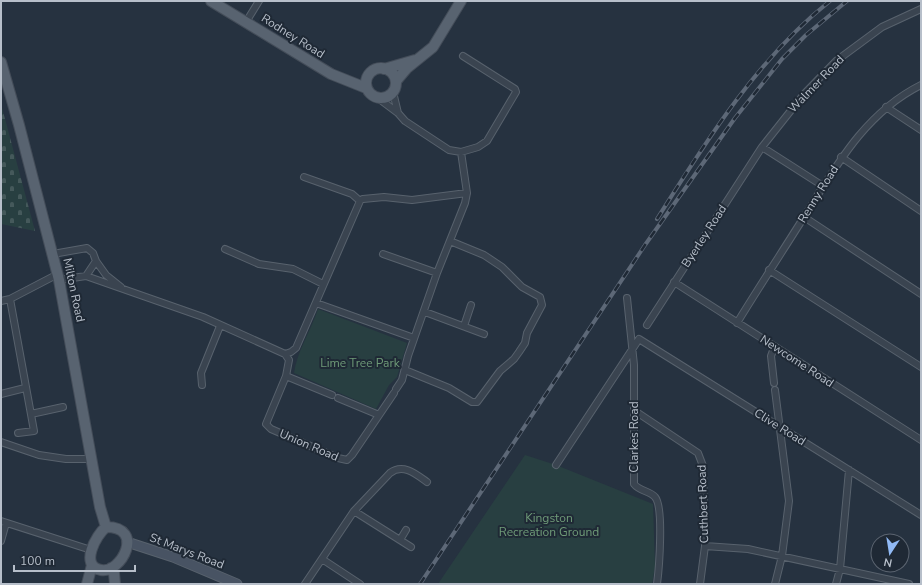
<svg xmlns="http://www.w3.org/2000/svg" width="922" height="585" viewBox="0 0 922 585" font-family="'Nunito Sans',sans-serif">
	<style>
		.cemetery { fill: url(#cemetery-stones) }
		.park { fill: #283f41 }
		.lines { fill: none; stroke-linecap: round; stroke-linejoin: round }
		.street-casing { stroke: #58626d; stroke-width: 8 }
		.secondary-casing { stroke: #58626d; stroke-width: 11 }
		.primary-casing { stroke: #444d59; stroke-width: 12 }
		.street { stroke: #3a4450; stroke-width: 6 }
		.secondary { stroke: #485363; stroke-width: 9 }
		.primary { stroke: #586370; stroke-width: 10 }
		.rail-casing { stroke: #5d6877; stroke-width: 4 }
		.rail { stroke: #1f2935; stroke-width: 2.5; stroke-dasharray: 8; stroke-linecap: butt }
		.labels { text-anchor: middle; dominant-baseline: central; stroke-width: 4; stroke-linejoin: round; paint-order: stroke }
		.street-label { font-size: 12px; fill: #b7bfca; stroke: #1f2935 }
		.park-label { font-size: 12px; fill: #6f9b78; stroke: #1f2935 }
	</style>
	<defs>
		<pattern id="cemetery-stones" width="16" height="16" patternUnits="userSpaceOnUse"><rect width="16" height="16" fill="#283f41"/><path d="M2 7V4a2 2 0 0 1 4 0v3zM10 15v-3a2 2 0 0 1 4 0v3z" fill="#45595b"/></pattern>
	</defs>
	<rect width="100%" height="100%" fill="#263240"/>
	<path class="cemetery" d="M1 104 35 231 1 224Z"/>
	<path class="park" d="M318 309 407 343 397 377 389 385 376 409 294 373C297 352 311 330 318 309Z
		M525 455 556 465 653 504 655 567 652 584H438Z"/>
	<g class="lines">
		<g class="street-casing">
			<path id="street" d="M246 22 259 1
				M393 92 398 113
				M378 98 398 113 405 121 449 150 461 152 478 147 487 141 516 92 515 89 463 56
				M886 107 921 130
				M762 147 823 186
				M841 157 921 211
				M363 199 384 197 412 200 467 193
				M804 217 921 294
				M225 249 259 264 293 269 323 284
				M53 254 87 248 93 253 96 261 86 276
				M383 254 437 273
				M96 261 106 275 121 287
				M769 270 921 367
				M59 280 86 276 203 317 285 354 289 360 286 376 266 424 271 429 338 458 347 460 352 455 394 393
				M674 282 921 440
				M627 298 634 365V484C639 491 650 491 655 497 664 507 659 569 657 584
				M1 301 10 299
				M316 303 414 338
				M425 312 484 334
				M737 323C759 287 782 252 804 217 836 166 865 113 921 85
				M647 325 762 147 804 94 836 61 882 27 921 9
				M464 326 471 305
				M774 348 771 356 774 383
				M285 354 291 352 296 348 360 201 352 194 304 177
				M405 370 449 388 472 402H477L500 371 514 359 519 352 525 343 527 333 542 305 540 297 522 287 502 267 484 255 450 241
				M286 376 332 395
				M202 385 201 373 220 326
				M396 389 402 380 408 356 437 273 465 203 467 193 461 152
				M775 390 789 501 782 556 775 584
				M1 394 25 388
				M338 398 379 415
				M635 411 698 453 703 466 705 546 700 584
				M31 414 63 407
				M18 433 34 431 10 299 58 274
				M1 442 39 455 66 459H92
				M556 465 639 339 921 515
				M354 511 411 547
				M1 521 91 550
				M400 540 406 530
				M1 541 6 523
				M705 546 748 549 909 584
				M322 559 360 584
				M305 584 354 511 390 473C403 463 416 474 427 482
				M836 584 840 569 849 470"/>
		</g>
		<g class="secondary-casing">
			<path id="secondary" d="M127 542 173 557 237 584"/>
		</g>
		<g class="primary-casing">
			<path id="primary" d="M211 1 331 74 366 88
				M1 62 19 125 59 280 100 507 106 527
				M366 83a15 15 0 1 1 30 0a15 15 0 1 1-30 0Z
				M384 69 415 60
				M396 81 407 68 433 47 461 1
				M106 527C146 527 121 574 101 570 79 566 96 535 106 527Z
				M111 568 114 573 115 584
				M87 584 92 565"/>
		</g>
		<use href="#street" class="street"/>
		<use href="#secondary" class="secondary"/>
		<use href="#primary" class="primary"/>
		<g class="rail-casing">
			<path id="rail" d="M657 219C706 141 758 58 830 1
				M420 584 645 245 735 118 782 59 806 35 847 1"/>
		</g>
		<use href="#rail" class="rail"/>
	</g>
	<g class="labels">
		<g class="street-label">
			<text transform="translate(293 36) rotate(32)">Rodney Road</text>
			<text transform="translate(816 84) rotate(-46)">Walmer Road</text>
			<text transform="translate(818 194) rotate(-58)">Renny Road</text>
			<text transform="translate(704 236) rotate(-57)">Byerley Road</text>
			<text transform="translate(74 290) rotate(78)">Milton Road</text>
			<text transform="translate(797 361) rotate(33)">Newcome Road</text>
			<text transform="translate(780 427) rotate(32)">Clive Road</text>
			<text transform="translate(634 437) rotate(-90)">Clarkes Road</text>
			<text transform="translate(309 445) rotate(23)">Union Road</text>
			<text transform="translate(703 504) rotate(-92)">Cuthbert Road</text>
			<text transform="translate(187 551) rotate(21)">St Marys Road</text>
		</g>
		<g class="park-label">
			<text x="360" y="363">Lime Tree Park</text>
			<text x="549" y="518">Kingston<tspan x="549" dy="14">Recreation Ground</tspan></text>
		</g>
	</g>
	<rect width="922" height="585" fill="none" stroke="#b7bfca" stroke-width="4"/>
	<g transform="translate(890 553) rotate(192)"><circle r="19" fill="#1f2935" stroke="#5c6571"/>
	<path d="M0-3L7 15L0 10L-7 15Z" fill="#91baf6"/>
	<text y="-6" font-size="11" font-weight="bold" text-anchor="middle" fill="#b7bfca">N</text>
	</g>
	<path d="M14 565v6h121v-6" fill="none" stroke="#b7bfca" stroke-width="2"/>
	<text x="20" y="565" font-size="12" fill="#b7bfca" stroke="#1f2935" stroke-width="3" paint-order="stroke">100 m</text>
</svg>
